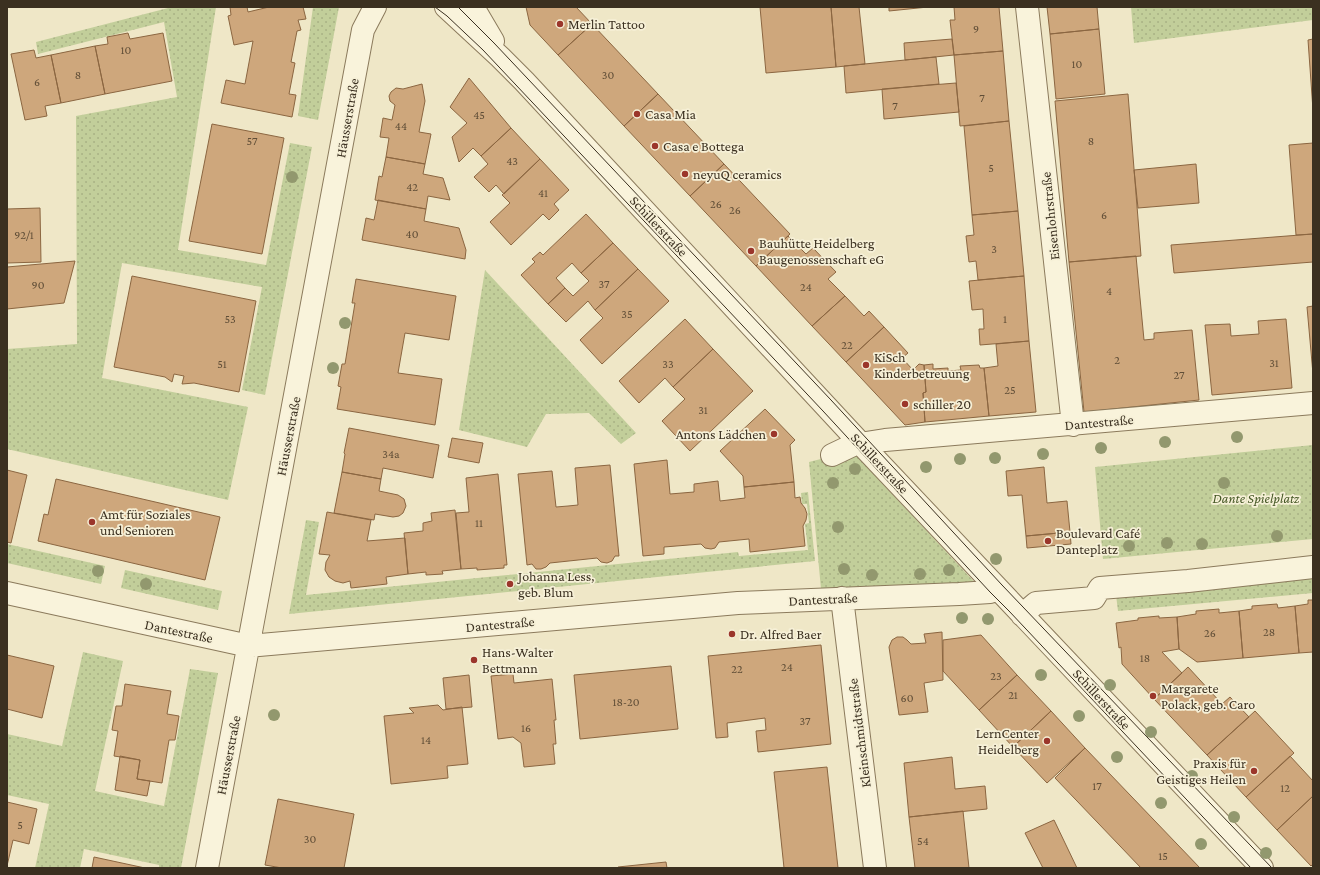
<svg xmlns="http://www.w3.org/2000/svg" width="1320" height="875" viewBox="0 0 1320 875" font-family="'Crimson Pro',serif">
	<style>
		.green { fill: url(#green-dots) }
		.building { fill: #cea77c; stroke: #8b6641 }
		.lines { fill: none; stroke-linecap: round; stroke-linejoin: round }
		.minor-casing { stroke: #8b7a5c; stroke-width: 24 }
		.minor { stroke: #f9f3db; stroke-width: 22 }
		.tram { stroke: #3b3020; stroke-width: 1 }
		.tree { fill: #92986e }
		.poi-dot { fill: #9b362b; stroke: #f6f0d7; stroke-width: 1.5 }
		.labels { text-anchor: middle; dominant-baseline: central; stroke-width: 3.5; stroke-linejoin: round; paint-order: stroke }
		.number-label { font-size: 12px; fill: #604e37 }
		.poi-label { font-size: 14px; fill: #3b3020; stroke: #f6f0d7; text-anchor: start }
		.street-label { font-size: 14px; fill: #3b3020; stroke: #f6f0d7 }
		.park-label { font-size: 14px; font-style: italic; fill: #465826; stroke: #f6f0d7 }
	</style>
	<defs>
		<pattern id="green-dots" width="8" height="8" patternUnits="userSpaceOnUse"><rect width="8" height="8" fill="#c2ce9a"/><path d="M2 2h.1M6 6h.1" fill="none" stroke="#a8b184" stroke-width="1.8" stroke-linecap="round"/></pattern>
	</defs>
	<rect width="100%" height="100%" fill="#efe7c7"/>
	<path class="green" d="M172 7H218H216L178 250 266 265 290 143 312 147 265 395 242 390 262 287 122 263 102 378 248 407 228 500 7 449V349L77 344 76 116 177 97 164 22 38 54 36 42Z
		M313 7H339L318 120 298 116Z
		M1131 7H1313V20L1134 43Z
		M485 270 636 433 621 444 589 413 546 414 527 447 459 430Z
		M1313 445V539L1103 559 1095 467Z
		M852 451 979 587 821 589 809 462Z
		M808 492 815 561 289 614 306 520 319 522 306 595 738 552 739 556 808 550 805 524 809 523 807 504H802L801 493Z
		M7 544 105 566 101 584 7 563Z
		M125 570 222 591 218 610 121 588Z
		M1313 575V593L1118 611 1116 595Z
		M83 652 123 661 95 791 164 806 190 669 218 673 181 868H159V865L84 849 80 868H35L49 804 7 795V734L62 746Z"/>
	<path class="building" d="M230 7H247L248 12 269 7H303L306 19 298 20 301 30 297 31 291 62 295 63 289 94 296 95 292 117 221 103 226 80 245 84 253 41 234 45 228 16 231 15Z
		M526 7H576L592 24 558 55 530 25Z
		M760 7H831L836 67 766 73Z
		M831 7H859L865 64 836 67Z
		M889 7H928L889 11Z
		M954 7H999L1003 51 954 55 950 20H955Z
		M1047 7H1097L1099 29 1050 34Z
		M592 24 658 94 624 126 558 55Z
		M1099 29 1105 94 1056 99 1050 34Z
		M128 33 130 39 163 33 172 81 105 94 95 46 108 44 107 37Z
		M952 39 954 55 905 60 904 43Z
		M1313 39V110L1308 40Z
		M95 46 105 94 61 103 51 55Z
		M34 50 36 58 51 55 61 103 45 106 47 116 25 120 11 54Z
		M1003 51 1009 121 960 126 954 55Z
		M936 57 939 84 846 93 844 66Z
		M469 78 511 128 481 156 473 148 459 162 452 137 467 123 450 107Z
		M956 83 959 112 884 119 882 89Z
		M422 84 425 101 419 132 431 134 425 164 386 157 389 138 380 137 383 118 392 120 395 105 390 101 389 96 391 92 396 88 403 89Z
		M658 94 724 164 690 196 624 126Z
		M1128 94 1141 256 1069 262 1055 101Z
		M1009 121 1018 211 972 215 964 126Z
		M212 124 284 138 262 254 189 241Z
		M511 128 540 159 504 194 496 185 489 192 474 177 488 164 481 156Z
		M1313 143V234L1296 235 1289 145Z
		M386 157 425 164 423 174 443 178 450 200 428 196 426 209 375 200 379 176 382 177Z
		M540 159 569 190 554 204 559 210 549 220 543 214 511 245 490 222 510 203 502 195Z
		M724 164 790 234 756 266 690 196Z
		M1196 164 1199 203 1138 208 1134 170Z
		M378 200 426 209 424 221 459 228 466 250 465 259 362 240 366 218 374 220Z
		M40 208 41 262 7 263V209Z
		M1018 211 1024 276 978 280 976 261 969 262 966 236 974 235 972 215Z
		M586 214 613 243 581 273 572 263 556 278 565 288 548 304 521 275 535 262 532 259 540 252 543 255Z
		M1313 234V262L1174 273 1171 245Z
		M788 236 806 254 813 248 836 272 828 279 845 296 812 326 756 266Z
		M613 243 638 269 595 310 588 301 566 322 548 304 565 288 573 296 589 281 581 273Z
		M1136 256 1144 340 1154 339V333L1192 330 1199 400 1084 412 1069 262Z
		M75 261 64 303 7 309V267Z
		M638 269 669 301 602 364 580 340 603 318 595 310Z
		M132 276 256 301 239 392 194 383 182 384 184 376 174 374 172 382 165 377 114 367Z
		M1024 276 1029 341 980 345 979 329H984L983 309 972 310 969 281Z
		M356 279 456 296 449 340 405 333 398 373 442 379 435 425 337 409 341 387 338 386 342 364H345L355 303H352Z
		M845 296 864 316 869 311 884 327 846 362 812 326Z
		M1313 306V374L1307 307Z
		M685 319 713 349 673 387 665 378 639 403 619 381Z
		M1286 319 1292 388 1212 395 1205 325 1230 324 1231 336 1259 334 1258 321Z
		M884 327 908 353 902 358 913 370 919 364 924 365 926 392 923 393 925 422 905 425 846 362Z
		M1029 341 1036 412 989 416 984 368 998 366 996 344Z
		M713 349 753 391 690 451 662 421 685 399 673 387Z
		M933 364V369L948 368V371L961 370 960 366 979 365 980 368H984L989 416 925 422 923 393 926 392 924 365Z
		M765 409 795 440 790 445 794 482 744 487 743 476 720 451Z
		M349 428 439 445 433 478 383 468 381 479 342 472 345 454 344 453Z
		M452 438 483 443 479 463 448 457Z
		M667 460 670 494 694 492V484L718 481 720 501 745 498 744 487 794 482 795 498 800 497 801 503 805 508 807 514 806 520 803 526 805 546 750 552 749 539 719 542 715 548 711 549 705 548 701 544 664 547V554L643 556 634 464Z
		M610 465 619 556H615L612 561 607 563 601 562 597 558 550 563 546 567 541 569H536L532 564 527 565 518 474 552 471 556 507 568 506 578 505 575 468Z
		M1044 467 1047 503 1067 501 1070 532 1026 536 1022 495 1008 496 1006 471Z
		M7 470 27 475 11 543 7 542Z
		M342 472 381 479 379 491 398 495 404 499 406 506 403 513 399 516 393 517 375 514 374 520 334 513Z
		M498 474 507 565H504V568L477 570V568L461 569 456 513 469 512 466 478Z
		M56 479 220 517 205 580 38 541 44 514 48 515Z
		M455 510 461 569 442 571 443 574 426 575V572L408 574 404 533 423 531V523L432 521 431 513Z
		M327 512 371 520 367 541 405 538 408 574 386 577 387 584 351 588 350 581 343 583 335 581 329 577 325 570 326 562 330 555 319 554Z
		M1070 532 1071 544 1027 548 1026 536Z
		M1308 600H1313V652L1299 653 1295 606 1308 604Z
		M1277 604 1278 608 1295 606 1299 653 1243 658 1239 611 1252 609V606Z
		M1219 609V613L1239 611 1243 658 1197 662 1179 649 1177 617 1196 614V611Z
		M1159 616V618L1177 617 1179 649 1162 652 1182 673 1154 699 1122 664 1121 647 1119 648 1116 623 1138 620V618Z
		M942 632 943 680 924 683 928 712 899 715 889 647 892 640 897 637H903L907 640 911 644 926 643 924 634Z
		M981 635 1017 675 979 710 943 671V640Z
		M821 645 831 744 758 752 756 731 766 730 765 718 727 723 728 737 716 738 708 656Z
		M7 655 54 666 42 718 7 709Z
		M671 666 678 729 580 739 574 675Z
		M1188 667 1222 704 1230 697 1249 717 1207 755 1154 699Z
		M513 674 514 683 552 679 556 720H554L556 744H553L555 764 524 767 521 743 513 737 498 739 491 676Z
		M469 675 472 707 446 709 443 678Z
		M1017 675 1051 711 1013 747 979 710Z
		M125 684 171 691 167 714 179 716 175 740H169L162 783 137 779 140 760 114 756 118 731 112 730 116 706H122Z
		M438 705 443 710 462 707 468 764 447 766 448 778 391 784 384 716 414 713 409 708Z
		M1051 711 1085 748 1047 783 1013 747Z
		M1255 711 1294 753 1246 797 1207 755Z
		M1085 748 1200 868H1141L1055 778Z
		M120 756 140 760 137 779 150 781 147 796 115 790Z
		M1290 756 1313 781V796L1277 830 1246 797Z
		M952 757 955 789 985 786 987 809 909 817 904 763Z
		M827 767 838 868H784L774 772Z
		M1313 796V864L1311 866 1277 830Z
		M278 799 354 814 344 868H282L265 865Z
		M7 802 37 809 29 844 13 840 7 866Z
		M963 811 969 868H915L909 817Z
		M1054 820 1077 868H1043L1025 833Z
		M94 857 145 868H92Z
		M666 862 667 868H619L618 867Z"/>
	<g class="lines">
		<g class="minor-casing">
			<path id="minor" d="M446 7 500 57 524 81 861 444 1262 868
				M473 7 493 41
				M1027 7 1073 425
				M832 455 853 445 885 440 1313 403
				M7 593 249 646 738 603 959 594 990 592 998 589
				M842 598 875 868
				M1022 615 1036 603 1094 598 1100 588 1188 581 1313 567
				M207 868 363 30 375 7"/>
		</g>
		<use href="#minor" class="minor"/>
		<path class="tram" d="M435 7 447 16 483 50 823 411 990 592 1009 611 1251 868
			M458 7 494 43 831 400 1002 585 1272 868"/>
	</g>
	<g class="tree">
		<circle cx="292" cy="177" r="6"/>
		<circle cx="345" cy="323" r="6"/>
		<circle cx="333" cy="368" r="6"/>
		<circle cx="1237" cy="437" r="6"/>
		<circle cx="1165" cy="442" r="6"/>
		<circle cx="1101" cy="448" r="6"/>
		<circle cx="1043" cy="454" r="6"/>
		<circle cx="995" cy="458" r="6"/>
		<circle cx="960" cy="459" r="6"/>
		<circle cx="926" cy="467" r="6"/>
		<circle cx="855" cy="469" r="6"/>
		<circle cx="833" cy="483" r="6"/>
		<circle cx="1224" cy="483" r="6"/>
		<circle cx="838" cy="527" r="6"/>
		<circle cx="1277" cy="536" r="6"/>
		<circle cx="1167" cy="543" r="6"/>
		<circle cx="1202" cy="544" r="6"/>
		<circle cx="1129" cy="546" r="6"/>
		<circle cx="996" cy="559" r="6"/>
		<circle cx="844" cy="569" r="6"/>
		<circle cx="949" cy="570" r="6"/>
		<circle cx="98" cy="571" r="6"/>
		<circle cx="920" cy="574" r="6"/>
		<circle cx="872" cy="575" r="6"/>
		<circle cx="146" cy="584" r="6"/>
		<circle cx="962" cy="618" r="6"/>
		<circle cx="988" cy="619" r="6"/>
		<circle cx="1041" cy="675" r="6"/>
		<circle cx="1110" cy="685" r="6"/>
		<circle cx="274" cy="715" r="6"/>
		<circle cx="1079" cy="716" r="6"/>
		<circle cx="1151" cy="732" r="6"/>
		<circle cx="1117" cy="757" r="6"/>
		<circle cx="1192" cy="776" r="6"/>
		<circle cx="1161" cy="803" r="6"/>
		<circle cx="1234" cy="817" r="6"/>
		<circle cx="1201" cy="844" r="6"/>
		<circle cx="1266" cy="853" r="6"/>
	</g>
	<g class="poi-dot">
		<circle cx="560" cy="24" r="4"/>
		<circle cx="637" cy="114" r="4"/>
		<circle cx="655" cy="146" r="4"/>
		<circle cx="685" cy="174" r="4"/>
		<circle cx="751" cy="251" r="4"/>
		<circle cx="866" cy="365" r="4"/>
		<circle cx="905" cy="404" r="4"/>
		<circle cx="774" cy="434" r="4"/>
		<circle cx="92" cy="522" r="4"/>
		<circle cx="1048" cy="541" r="4"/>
		<circle cx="510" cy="584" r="4"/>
		<circle cx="732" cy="634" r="4"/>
		<circle cx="474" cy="660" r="4"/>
		<circle cx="1153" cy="696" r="4"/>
		<circle cx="1047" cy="741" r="4"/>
		<circle cx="1254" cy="771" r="4"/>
	</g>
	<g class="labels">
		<g class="number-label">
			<text x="976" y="29">9</text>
			<text x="126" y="50">10</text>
			<text x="1077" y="64">10</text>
			<text x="78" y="75">8</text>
			<text x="608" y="75">30</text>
			<text x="37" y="82">6</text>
			<text x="982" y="98">7</text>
			<text x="895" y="106">7</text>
			<text x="479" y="115">45</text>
			<text x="401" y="126">44</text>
			<text x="252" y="141">57</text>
			<text x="1091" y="141">8</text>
			<text x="512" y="161">43</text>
			<text x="991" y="168">5</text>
			<text x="412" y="187">42</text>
			<text x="543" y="193">41</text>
			<text x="716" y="204">26</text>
			<text x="735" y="210">26</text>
			<text x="1104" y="215">6</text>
			<text x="412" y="234">40</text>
			<text x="24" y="235">92/1</text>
			<text x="994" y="249">3</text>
			<text x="604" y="284">37</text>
			<text x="38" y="285">90</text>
			<text x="806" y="287">24</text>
			<text x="1109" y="291">4</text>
			<text x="627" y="314">35</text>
			<text x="230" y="319">53</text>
			<text x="1005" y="319">1</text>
			<text x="847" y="345">22</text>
			<text x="1117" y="360">2</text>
			<text x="1274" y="363">31</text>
			<text x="222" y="364">51</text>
			<text x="668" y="364">33</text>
			<text x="1179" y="375">27</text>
			<text x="1010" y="390">25</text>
			<text x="703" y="410">31</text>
			<text x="391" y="454">34a</text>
			<text x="479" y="523">11</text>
			<text x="1269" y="632">28</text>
			<text x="1210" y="633">26</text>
			<text x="1145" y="658">18</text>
			<text x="787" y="667">24</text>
			<text x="737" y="669">22</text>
			<text x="996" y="676">23</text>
			<text x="1013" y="695">21</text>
			<text x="907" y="698">60</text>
			<text x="626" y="702">18-20</text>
			<text x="805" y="721">37</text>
			<text x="526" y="728">16</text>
			<text x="426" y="740">14</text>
			<text x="1097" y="786">17</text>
			<text x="1285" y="788">12</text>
			<text x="20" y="825">5</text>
			<text x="310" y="839">30</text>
			<text x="923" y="841">54</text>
			<text x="1163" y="856">15</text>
		</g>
		<g class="poi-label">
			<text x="568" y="24">Merlin Tattoo</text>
			<text x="645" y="114">Casa Mia</text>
			<text x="663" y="146">Casa e Bottega</text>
			<text x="693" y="174">neyuQ ceramics</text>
			<text x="759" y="243">Bauhütte Heidelberg<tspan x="759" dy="16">Baugenossenschaft eG</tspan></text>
			<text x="874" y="357">KiSch<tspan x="874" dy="16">Kinderbetreuung</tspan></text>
			<text x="913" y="404">schiller 20</text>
			<text x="766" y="434" text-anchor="end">Antons Lädchen</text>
			<text x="100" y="514">Amt für Soziales<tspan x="100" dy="16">und Senioren</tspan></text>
			<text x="1056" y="533">Boulevard Café<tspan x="1056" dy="16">Danteplatz</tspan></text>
			<text x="518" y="576">Johanna Less,<tspan x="518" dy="16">geb. Blum</tspan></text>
			<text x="740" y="634">Dr. Alfred Baer</text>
			<text x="482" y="652">Hans-Walter<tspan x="482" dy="16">Bettmann</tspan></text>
			<text x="1161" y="688">Margarete<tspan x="1161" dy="16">Polack, geb. Caro</tspan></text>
			<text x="1039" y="733" text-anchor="end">LernCenter<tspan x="1039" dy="16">Heidelberg</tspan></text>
			<text x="1246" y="763" text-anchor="end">Praxis für<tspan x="1246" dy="16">Geistiges Heilen</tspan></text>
		</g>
		<g class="street-label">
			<text transform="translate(347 118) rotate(-80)">Häusserstraße</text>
			<text transform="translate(1050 216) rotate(-96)">Eisenlohrstraße</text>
			<text transform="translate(659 226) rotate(47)">Schillerstraße</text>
			<text transform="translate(1099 422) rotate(-5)">Dantestraße</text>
			<text transform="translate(288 436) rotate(-79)">Häusserstraße</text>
			<text transform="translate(880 463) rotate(47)">Schillerstraße</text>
			<text transform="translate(823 599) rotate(-3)">Dantestraße</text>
			<text transform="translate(500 624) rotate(-5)">Dantestraße</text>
			<text transform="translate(179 631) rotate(12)">Dantestraße</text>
			<text transform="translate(1102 699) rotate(47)">Schillerstraße</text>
			<text transform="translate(859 733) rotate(-97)">Kleinschmidtstraße</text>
			<text transform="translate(228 755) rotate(-79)">Häusserstraße</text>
		</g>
		<g class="park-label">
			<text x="1256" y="498">Dante Spielplatz</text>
		</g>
	</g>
	<rect width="1320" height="875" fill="none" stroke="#3b3020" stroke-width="16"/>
</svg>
